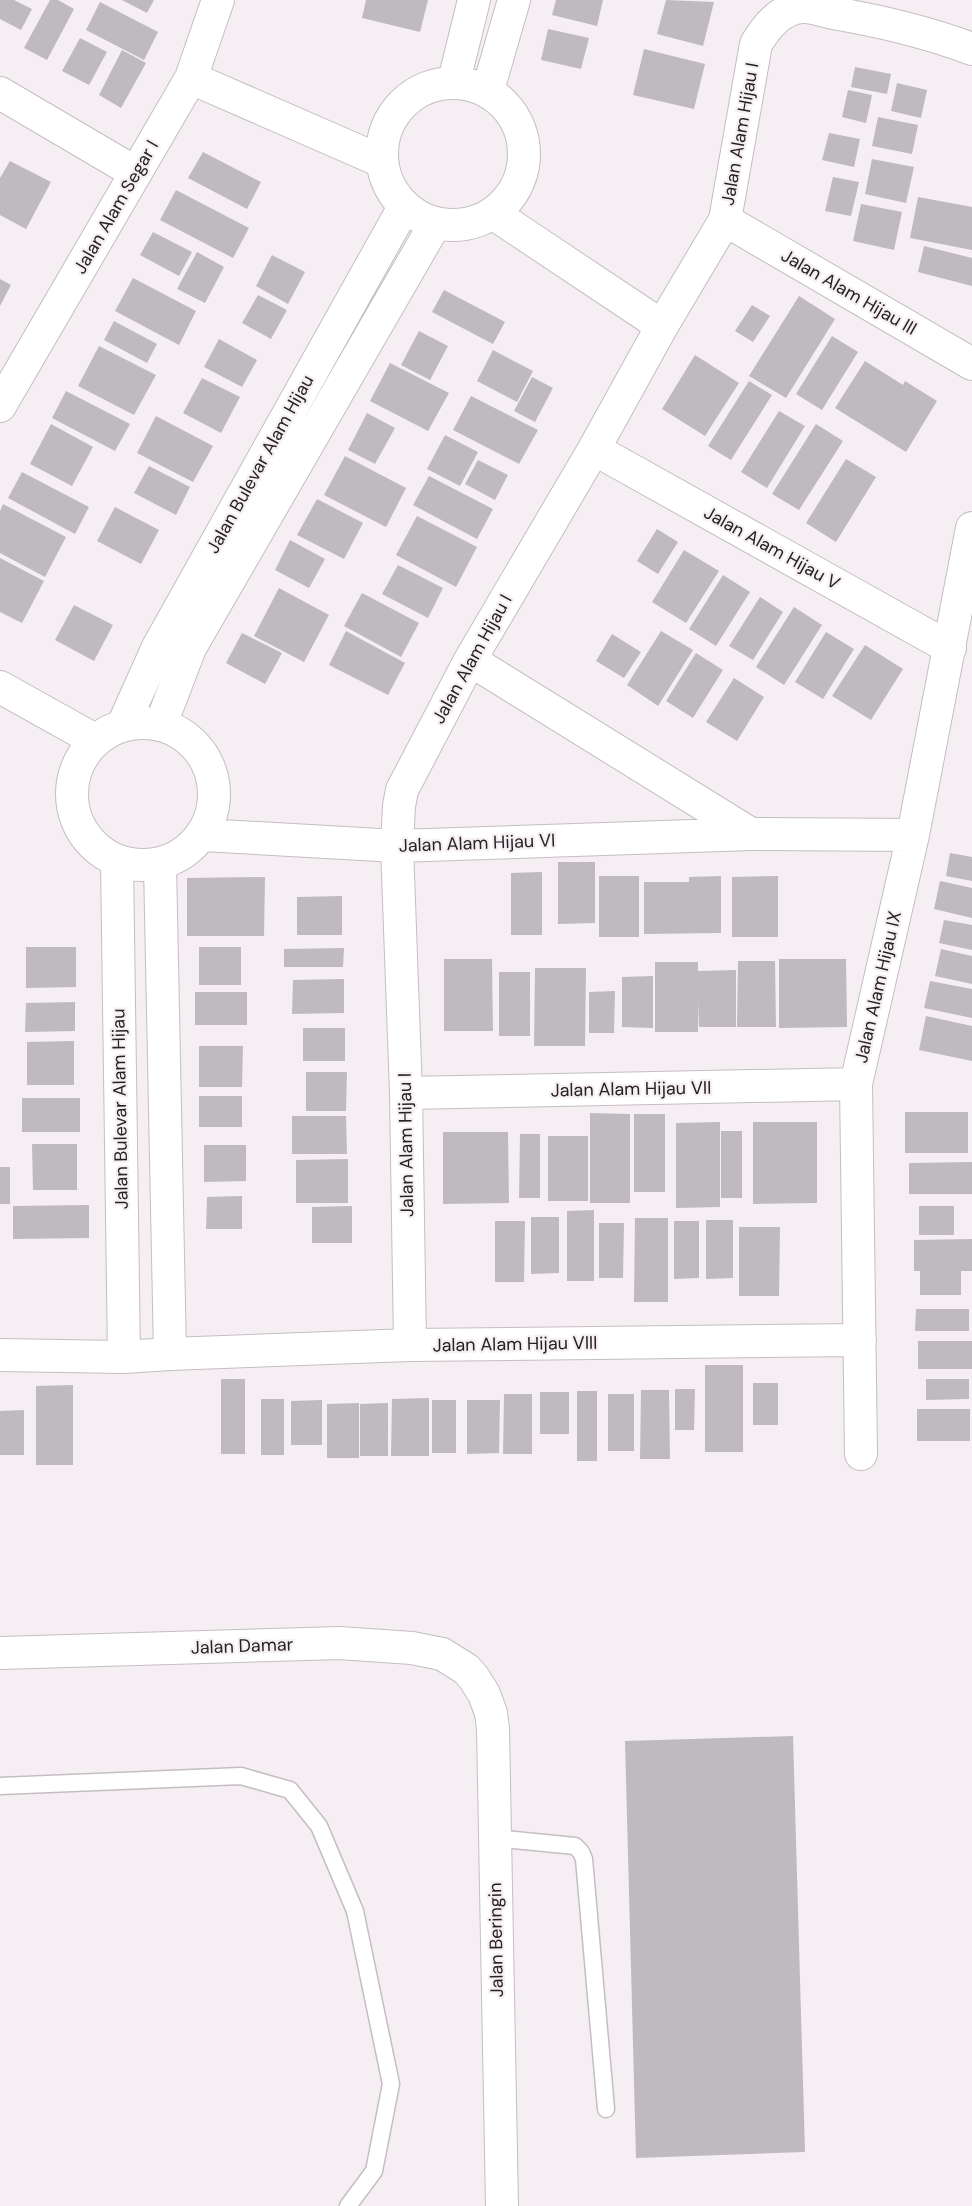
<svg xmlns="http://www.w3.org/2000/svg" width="972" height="2206" viewBox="0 0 972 2206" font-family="'DM Sans',sans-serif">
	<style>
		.building { fill: #bebac0 }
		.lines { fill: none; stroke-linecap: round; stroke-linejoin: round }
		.service-casing { stroke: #c4bec2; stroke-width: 19 }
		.minor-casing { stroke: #c4bec2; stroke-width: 34 }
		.service { stroke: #fff; stroke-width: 16 }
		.minor { stroke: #fff; stroke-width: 32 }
		.labels { text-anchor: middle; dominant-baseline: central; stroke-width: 4.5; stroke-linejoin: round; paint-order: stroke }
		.street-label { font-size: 18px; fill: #252224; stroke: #f5eff3 }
	</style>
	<rect width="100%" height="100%" fill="#f5eff3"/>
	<path class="building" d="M0 0H14L32 9 21 30 0 19Z
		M50 0H58L74 9 47 60 24 48Z
		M122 0H154L147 13Z
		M366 0H428L420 32 362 18Z
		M556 0H603L597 26 552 15Z
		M666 0 714 2 703 46 657 34Z
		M100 2 158 32 144 60 86 30Z
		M548 29 589 38 581 69 541 60Z
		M80 38 107 52 89 85 62 71Z
		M644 49 705 64 694 109 633 95Z
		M122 50 146 63 121 108 99 95Z
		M855 67 891 74 887 94 851 87Z
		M897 83 927 90 921 118 891 111Z
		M848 90 872 95 866 123 842 117Z
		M878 117 918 125 912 154 872 146Z
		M829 133 860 139 854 167 822 160Z
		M203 152 261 182 247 209 188 178Z
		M872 159 914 167 906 203 865 194Z
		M10 161 51 182 26 229 0 215V178Z
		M833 177 859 182 851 216 825 211Z
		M176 190 249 228 233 258 160 220Z
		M918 197 972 207V250L910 238Z
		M861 204 902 212 894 250 853 241Z
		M153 232 192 252 179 276 140 255Z
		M924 246 972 258V286L918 272Z
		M197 252 224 267 205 303 177 289Z
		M272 255 305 272 288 304 256 286Z
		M133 278 196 311 179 345 115 311Z
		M0 279 11 285 0 306Z
		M444 290 505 322 493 344 432 312Z
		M258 295 287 310 271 339 242 323Z
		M799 296 835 319 786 398 749 376Z
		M752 305 770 316 753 342 735 331Z
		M114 321 157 344 147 363 104 340Z
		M419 331 448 346 430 380 401 365Z
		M832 336 858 352 822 410 796 394Z
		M219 339 257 360 242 387 204 367Z
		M99 346 156 375 134 415 78 386Z
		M493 350 533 371 517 402 477 381Z
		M695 355 739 383 705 436 662 409Z
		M865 361 903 385 905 381 937 401 906 452 835 408Z
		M390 363 449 393 428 431 370 401Z
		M532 377 553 388 535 422 514 411Z
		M202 378 240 397 221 433 183 413Z
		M749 381 772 395 731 460 708 446Z
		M66 391 130 424 115 451 52 418Z
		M471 396 538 430 519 464 453 430Z
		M779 411 805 426 767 488 741 472Z
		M367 413 395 428 375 464 348 450Z
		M156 416 213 446 193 482 137 453Z
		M51 424 93 447 72 486 30 464Z
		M816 424 843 441 799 510 772 494Z
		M445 435 478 452 460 486 427 469Z
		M345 456 406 488 386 527 324 495Z
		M846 459 876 477 836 542 806 523Z
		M478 460 508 475 495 500 465 484Z
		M149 466 190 487 176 515 134 493Z
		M22 472 89 507 75 534 8 498Z
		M429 476 493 509 477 539 413 505Z
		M317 499 363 523 344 559 297 535Z
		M3 504 66 537 45 577 0 553V511Z
		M115 507 159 530 141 564 97 541Z
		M417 516 477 547 456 587 396 555Z
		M657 529 678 542 658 574 637 561Z
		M290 540 325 559 309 588 275 570Z
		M684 550 719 571 686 623 652 602Z
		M0 558 44 581 22 623 0 612Z
		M398 565 443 588 428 618 382 594Z
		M723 575 750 592 716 646 689 629Z
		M279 588 329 615 304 662 254 636Z
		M362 593 419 623 401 657 344 626Z
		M760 597 783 612 753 660 729 646Z
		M74 605 113 625 94 661 55 640Z
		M794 607 822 625 784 685 756 667Z
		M346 631 405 663 388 695 329 665Z
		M661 631 693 650 658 706 627 685Z
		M826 632 854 649 823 699 795 682Z
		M242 633 282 653 265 684 226 663Z
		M612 634 641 652 624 678 596 661Z
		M865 645 903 669 871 720 832 696Z
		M696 653 723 670 693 718 666 701Z
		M734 678 764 697 737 741 706 722Z
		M950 853 972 857V881L946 876Z
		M558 862H595V923L558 924Z
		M542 872V935H511V873Z
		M599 876H639V937H599Z
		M721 876V933L644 934V882H689V877Z
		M778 876V937H732V877Z
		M265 877 264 936H187V878Z
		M940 881 972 888V918L934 909Z
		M342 896V935H297V897Z
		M944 920 972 925V950L939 943Z
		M26 947H76V987L26 988Z
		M199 947H241V985H199Z
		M344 948 343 967H284V949Z
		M941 949 972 956V984L935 976Z
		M444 959H492L493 1031H444Z
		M779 959H846L847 1027 779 1028Z
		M738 961H775L776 1027H737Z
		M655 962H698V971L736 970V1027H699L698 1001V1032H655Z
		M535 968H586L585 1046H534Z
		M499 972H530V1036H499Z
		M653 976V1028L622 1027V977Z
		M344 979V1013L292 1014 293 980Z
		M930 981 972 989V1018L924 1008Z
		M615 991 614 1033H589V992Z
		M195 992H247V1025H195Z
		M75 1002V1031L25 1032 26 1003Z
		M926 1016 972 1026V1061L919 1050Z
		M303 1028H345V1061H303Z
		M74 1041V1085H27V1042Z
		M199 1046H243L242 1087H199Z
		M306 1072H347L346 1111H306Z
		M199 1096H242V1127H199Z
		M22 1098H80V1132H22Z
		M905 1112H968V1153H905Z
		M590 1113 630 1114V1203H590Z
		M634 1114H665V1192H634Z
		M292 1116H346L347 1154H292Z
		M720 1122V1207L676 1208V1123Z
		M753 1122H817V1203L753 1204Z
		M721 1131H742V1198H721Z
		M443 1132H508L509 1203 443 1204Z
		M520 1134H540V1198H519Z
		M548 1136H588V1201H548Z
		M32 1144H77V1190H33Z
		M204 1145H246V1181L204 1182Z
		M348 1159V1203H296V1160Z
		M972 1162V1194H909V1163Z
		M0 1167H10V1204H0Z
		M242 1196V1229H206L207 1197Z
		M89 1205V1238L13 1239V1206Z
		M352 1206V1243H312V1207Z
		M919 1206H954V1235H919Z
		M594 1210V1281H567V1211Z
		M531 1217H559V1273L531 1274Z
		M635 1218H668V1302H634Z
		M706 1220H733V1278L706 1279Z
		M495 1221H525L524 1282H495Z
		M674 1221H699V1278L674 1279Z
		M599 1223H624L623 1278H599Z
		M739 1227H780L779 1296H739Z
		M972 1239V1271H961V1295H920V1271H914V1240Z
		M916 1309H969V1331H915Z
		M918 1341H972V1369H918Z
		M705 1365H743V1452H705Z
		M221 1379H245V1454H221Z
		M926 1379H969V1399L926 1400Z
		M753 1383H778V1425H753Z
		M73 1385V1465H36V1386Z
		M675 1389H695L694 1430H675Z
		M641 1390H669L670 1459H640Z
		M577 1391H597V1461H577Z
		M540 1392H569V1434H540Z
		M504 1394H532V1454H503Z
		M608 1394H634V1451H608Z
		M429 1398V1456H391L392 1399Z
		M261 1399H284V1455H261Z
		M322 1400V1445H291V1401Z
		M432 1400H456V1453H432Z
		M467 1400H500L499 1453 467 1454Z
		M359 1403V1458H327V1404Z
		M388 1403V1456H360V1404Z
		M917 1409H970V1441H917Z
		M24 1410V1455H0V1411Z
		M793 1736 805 2152 636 2158 625 1741Z"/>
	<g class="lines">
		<g class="service-casing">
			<path id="service" d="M0 1786 241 1776 290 1790 319 1826 355 1911 391 2084 374 2171 348 2206
				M494 1838 575 1846 581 1852 584 1859 606 2109"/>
		</g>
		<g class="minor-casing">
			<path id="minor" d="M191 78 381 161
				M454 81 474 0
				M382 154a71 71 0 1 1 142 0a71 71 0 1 1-142 0Z
				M488 90 514 0
				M0 93 136 173
				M494 214 662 326
				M725 220 972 364
				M0 406 191 78 218 0
				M594 449 950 648
				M470 660 751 834
				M0 687 95 740
				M72 794a71 71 0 1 1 142 0a71 71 0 1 1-142 0Z
				M161 724 190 648 435 224
				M123 725 158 647 404 207
				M203 835 397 846 751 834 913 835
				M117 861 124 1357
				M160 864 170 1354
				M406 1093 856 1084
				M410 1345 406 1093 397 846 399 806 402 790 470 660 594 449 662 326 725 220 756 44C766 27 780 9 801 7 811 6 824 11 833 13 880 21 927 32 972 49
				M0 1355 124 1357 170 1354 410 1345 860 1340
				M861 1454 856 1084 913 835 972 528
				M0 1653 339 1643 412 1648 442 1654 466 1669 474 1678 484 1694 491 1713 493 1729 502 2206"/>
		</g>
		<use href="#service" class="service"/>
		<use href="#minor" class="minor"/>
	</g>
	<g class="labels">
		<g class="street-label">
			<text transform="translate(740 134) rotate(-80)">Jalan Alam Hijau I</text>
			<text transform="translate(116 207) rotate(-60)">Jalan Alam Segar I</text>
			<text transform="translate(849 292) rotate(30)">Jalan Alam Hijau III</text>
			<text transform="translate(260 464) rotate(-61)">Jalan Bulevar Alam Hijau</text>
			<text transform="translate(772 548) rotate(29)">Jalan Alam Hijau V</text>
			<text transform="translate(472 659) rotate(-61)">Jalan Alam Hijau I</text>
			<text transform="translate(477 843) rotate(-2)">Jalan Alam Hijau VI</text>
			<text transform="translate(878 987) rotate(-77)">Jalan Alam Hijau IX</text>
			<text transform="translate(631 1089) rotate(-1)">Jalan Alam Hijau VII</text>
			<text transform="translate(120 1109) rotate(-91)">Jalan Bulevar Alam Hijau</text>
			<text transform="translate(406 1145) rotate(-91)">Jalan Alam Hijau I</text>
			<text transform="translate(515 1344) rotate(-1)">Jalan Alam Hijau VIII</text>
			<text transform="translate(242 1646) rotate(-2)">Jalan Damar</text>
			<text transform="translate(496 1940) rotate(-91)">Jalan Beringin</text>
		</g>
	</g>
</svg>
